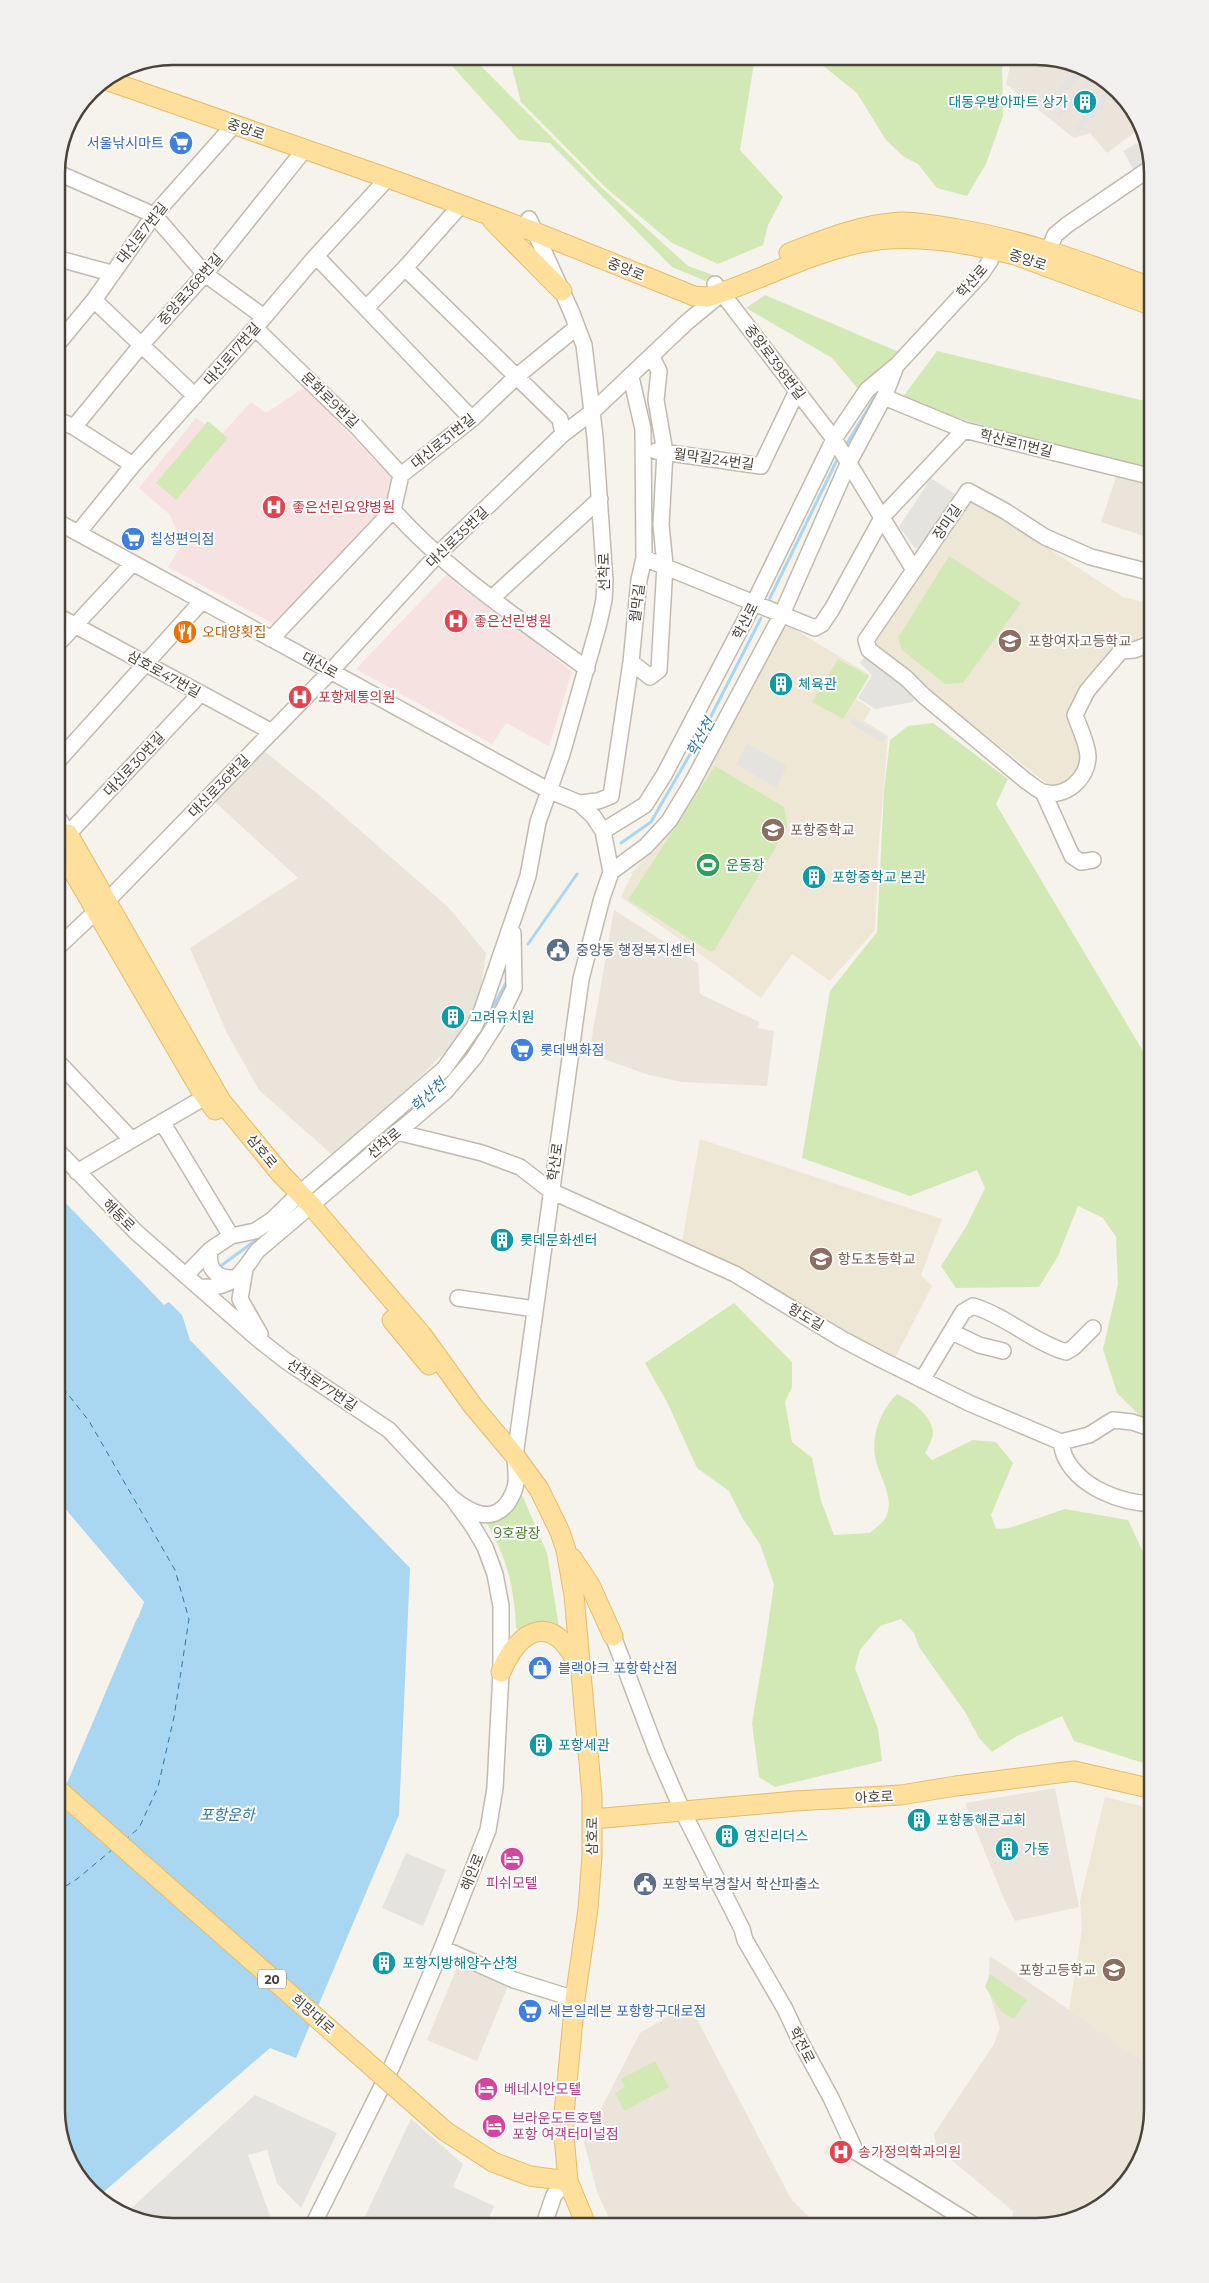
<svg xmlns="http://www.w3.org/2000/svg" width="1209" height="2283" viewBox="0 0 1209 2283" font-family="Montserrat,'Noto Sans KR',sans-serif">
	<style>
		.residential { fill: #eae4da }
		.education { fill: #efe7d6 }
		.medical { fill: #f6e2e0 }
		.green { fill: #d3e9b5 }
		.parking { fill: #e5e3e0 }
		.water { fill: #a9d6f1 }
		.pier { fill: #f6f2ec }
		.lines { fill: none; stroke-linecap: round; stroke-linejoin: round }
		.stream { stroke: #a9d6f1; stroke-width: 3 }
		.ferry { stroke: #2d78a7; stroke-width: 1; stroke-dasharray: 6 5; stroke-linecap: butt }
		.minor-casing { stroke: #c2baae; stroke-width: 18 }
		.major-casing { stroke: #e5bc6b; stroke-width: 21 }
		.minor { stroke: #fff; stroke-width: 15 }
		.major { stroke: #fedf9c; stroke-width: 19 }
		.major-bridge-casing { stroke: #e5bc6b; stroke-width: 21; stroke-linecap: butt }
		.major-bridge { stroke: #fedf9c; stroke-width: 19 }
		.labels { text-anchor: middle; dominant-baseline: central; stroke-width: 4; stroke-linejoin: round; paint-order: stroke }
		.shield { fill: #fff; stroke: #807b74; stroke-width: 1 }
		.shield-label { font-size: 12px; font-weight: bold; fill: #4a4339 }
		.culture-label { font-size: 14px; fill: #0d838f; stroke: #fff; text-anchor: start }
		.street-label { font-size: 14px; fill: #4a4339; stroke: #fff }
		.shop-label { font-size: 14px; fill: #366cbe; stroke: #fff; text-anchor: start }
		.health-label { font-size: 14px; fill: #be3a42; stroke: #fff; text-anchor: start }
		.food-label { font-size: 14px; fill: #c56008; stroke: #fff; text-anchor: start }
		.education-label { font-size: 14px; fill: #785e54; stroke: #fff; text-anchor: start }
		.leisure-label { font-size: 14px; fill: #27864d; stroke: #fff; text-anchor: start }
		.service-label { font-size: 14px; fill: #4e5e75; stroke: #fff; text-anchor: start }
		.park-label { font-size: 14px; fill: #4d7e2b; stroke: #fff }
		.hotel-label { font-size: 14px; fill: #b23c85; stroke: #fff; text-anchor: start }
		.water-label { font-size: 15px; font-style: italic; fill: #2d78a7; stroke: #fff }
		.rim { fill: none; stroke: #4a4339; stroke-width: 2.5 }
	</style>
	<rect width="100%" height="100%" fill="#f6f2ec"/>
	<path class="residential" d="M1012 57H1044L1107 80 1143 126 1107 153 1090 133 1074 138 1006 84Z
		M1116 477 1153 487V539L1101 522Z
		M264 751 324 799 449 908 486 953 477 1016 447 1050 337 1159 259 1090 226 1031 190 948 298 878 214 801Z
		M614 910 698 963 700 994 759 1022 757 1028 774 1031 767 1086 682 1082 649 1075 589 1054Z
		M1055 1788 1079 1907 1015 1921 1004 1899 965 1803Z
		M990 1956 1153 2067V2110L1133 2175 1081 2218 1036 2227H1011L1013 2211 937 2148 934 2134 994 2044 1000 2028 988 1989Z
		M458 1965 508 1986 477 2061 427 2040Z
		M689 2004 791 2199 819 2227H613L597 2192 584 2142 640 2033Z"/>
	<path class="education" d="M969 497 1123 597 1153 604V638L1127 651 1077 722 1085 759 1068 789 1051 787 871 644Z
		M786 624 870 675 856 699 871 709 864 721 888 736 878 854 875 930 830 981 792 954 761 998 621 897 633 872 685 806Z
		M700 1139 942 1219 921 1275 932 1286 895 1358 802 1311 682 1242Z
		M1105 1797 1153 1809 1152 2066 1069 2010 1082 1930 1080 1901Z"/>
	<path class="medical" d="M305 387 395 482 394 498 382 517 274 624 168 567 182 544 170 515 139 488 196 418 221 435 251 402 266 413Z
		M449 572 572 672 549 746 506 723 492 744 356 669Z
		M846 2143 854 2157 849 2167 824 2153 828 2146Z"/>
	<path class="green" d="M443 56H471L601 187 688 266 719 277 708 282 672 267 550 143 519 140Z
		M509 56H765L754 63 740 150 783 197 768 225 763 245 718 264 672 243 605 187 521 102Z
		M811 56 1002 57 1003 116 986 164 967 196 937 188 918 164 904 157 886 140 857 93Z
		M765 295 899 352 863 395 832 358 746 308Z
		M937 351 1153 403V475L900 401Z
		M208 421 228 438 176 500 156 483Z
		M949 556 1021 603 963 683 945 684 902 650 898 638Z
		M838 659 869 676 843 719 812 702Z
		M933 723 1008 779 996 804 1153 1068V1419H1143L1117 1393 1103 1349 1118 1284 1116 1237 1103 1218 1078 1206 1058 1256 1039 1287 956 1288 941 1266 966 1227 985 1188 977 1170 910 1196 802 1158 830 991 877 932 884 790 890 740 908 726Z
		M715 766 784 807 787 823 786 830 714 951H709L628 900Z
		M734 1303 792 1362V1387L785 1402 792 1442 812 1458 821 1501 834 1535 870 1533C874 1529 883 1523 886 1517 895 1498 880 1478 876 1461 870 1437 880 1411 897 1394 911 1401 933 1415 933 1434 932 1440 928 1448 925 1453L932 1460 973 1440 996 1442 1013 1463 991 1515 996 1529 1009 1528 1065 1509 1128 1520 1153 1573V1766L1074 1741 1062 1716 1017 1736 992 1752 979 1738 965 1712 919 1647 914 1633 901 1619 880 1626 860 1650 855 1668 878 1729 882 1761 775 1787 759 1777 752 1723 765 1646 774 1584 760 1544 743 1519 729 1491 697 1468 668 1404 645 1363Z
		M520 1490 547 1553 559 1627 522 1633 516 1628C514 1586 507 1558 486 1522Z
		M990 1974 1027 2000 1014 2019 1001 2011 985 1987Z
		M655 2061 669 2087 624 2111 615 2093 625 2087 621 2079Z"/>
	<path class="parking" d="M1069 66 1084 72 1051 109 1046 104 1074 71Z
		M1089 77 1094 80 1061 118 1056 115Z
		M1107 91 1112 96 1079 133 1074 128Z
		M1137 143 1148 162 1134 170 1123 151Z
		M931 478 956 495 920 548H915L899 527Z
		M868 651 917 696 912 702 875 709 858 698 872 675 860 663Z
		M853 718 886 737 883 743 850 723Z
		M747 743 787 766 776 788 736 764Z
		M406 1853 446 1870 423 1926 382 1908Z
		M255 2095 337 2133 301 2208 277 2183 267 2150 248 2155 274 2227H166L126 2213Z
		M411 2119 463 2164 453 2187 494 2206 485 2227H360Z"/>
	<path class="water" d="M56 1193 164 1305 169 1302 182 1315 190 1340 410 1568 399 1815 296 2058 270 2048 99 2196 65 2155 56 2110V1809L144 1602 56 1498Z"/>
	<path class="pier" d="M56 1498 144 1602 138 1618H136L141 1603 56 1502Z"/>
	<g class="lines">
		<path class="stream" d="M846 445 880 389
			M770 598 837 460
			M621 843 651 822 704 730 761 618
			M528 944 577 874
			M429 1096C464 1064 485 1022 507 981
			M341 1170 421 1103
			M222 1265 271 1229"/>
		<path class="ferry" d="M56 1379 89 1421 175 1570 189 1619 174 1717 158 1787 139 1828 126 1839
			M56 1892 77 1879 113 1849"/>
		<g class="minor-casing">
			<path id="minor" d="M56 172 154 215 205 274 264 317
				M1049 249 1055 235 1067 225 1152 167
				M316 256 472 419
				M56 258 111 273
				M405 268 560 419 563 434
				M715 284 834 439 914 570 968 491 1005 511 1045 537 1091 557 1153 573
				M94 300 195 396
				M366 308 405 268 461 205
				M255 328 356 426 401 475
				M56 346 94 300 154 215 234 125
				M884 397 964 430 1153 477
				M56 419 74 427 133 465
				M74 427 142 344 205 274 305 149
				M656 451 761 466 797 391
				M393 510C447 571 521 620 587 669
				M56 521 548 790 579 803 593 816 603 831 611 872 602 898 581 979 515 1456C515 1464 517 1474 516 1483 515 1490 511 1498 507 1504 490 1524 470 1512 453 1499
				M78 533 133 465 255 328 316 256 388 178
				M644 558 815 628 822 624 832 609 883 516 964 430
				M914 570 866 640 869 650 906 678 924 696 1026 781C1031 784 1037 790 1043 792 1066 799 1088 778 1088 756 1087 742 1079 727 1075 715L1087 691 1121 651 1134 650 1153 643
				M492 598 600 499
				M56 615 272 732
				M271 639 393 510 401 475 472 419 516 377 577 327
				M56 646 133 563
				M631 662 650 677 659 670 665 565 661 525 665 452 656 400 659 371 652 357
				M56 763 202 601
				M1043 792 1072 856 1081 862 1093 860
				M579 803 598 801 611 796 631 662 639 580 644 558 643 429 631 377
				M56 814 68 834 200 694
				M603 831 645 805 664 775 754 603 834 439 867 390 897 365 981 274 990 261 996 240
				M611 872 646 846 669 821 692 783 782 614 848 464 884 397 895 369
				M56 949 107 901 331 671 438 554 563 434 592 412 687 322 721 294
				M56 1060 132 1140
				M162 1122 231 1236
				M397 1132 482 1153 520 1167 551 1191 735 1274 842 1339 880 1359 969 1403 1061 1442 1089 1435 1113 1420 1132 1422 1153 1429
				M56 1149 136 1232 258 1339 286 1361 389 1430 453 1499 472 1525 485 1547 495 1574 501 1606V1672L495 1788 488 1830 442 1948 392 2066 312 2227
				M77 1172 205 1097
				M210 1250C207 1269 216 1279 235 1278
				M245 1269 240 1299 260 1334
				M186 1275 210 1250 231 1236 255 1231 272 1220 300 1193 444 1069 474 1027 482 1010 528 876 538 822 562 754 599 623 604 600 605 581 595 437 584 345 571 311 529 219
				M200 1287C231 1290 241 1275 257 1251L445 1092 474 1058 499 1019 514 988 513 933
				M458 1298 535 1309
				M952 1332 979 1345 1003 1351
				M922 1380 963 1312 973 1306C1006 1316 1033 1342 1066 1352L1073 1348 1093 1328
				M1061 1442C1062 1447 1063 1453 1065 1457 1080 1488 1121 1503 1153 1504
				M613 1636 656 1750 683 1812 742 1929 745 1940 785 2009 799 2039 831 2098 856 2152 977 2227
				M442 1948 514 1980 575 1999
				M543 2227 554 2195 568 2181"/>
		</g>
		<g class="major-casing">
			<path id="major" d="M106 80 399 182 535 232 694 296 708 297C759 281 807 254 860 243 910 232 966 243 1015 255L1153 306
				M492 220 562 291
				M789 253C825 239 862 224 901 222 920 222 939 226 958 229 1028 241 1086 263 1153 288
				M68 834 221 1101 281 1174 310 1204 422 1335 473 1406 515 1456 539 1489 560 1532 566 1550 574 1595 592 1796V1855L588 1909 575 1999 563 2124 568 2181 587 2227
				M56 842 200 1089 215 1110
				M392 1320 429 1365
				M572 1558 590 1585 613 1636
				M501 1672C520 1626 554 1613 578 1665
				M593 1819 795 1801 901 1795 956 1786 1074 1771 1153 1789
				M493 2162 530 2176 568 2181"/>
		</g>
		<use href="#minor" class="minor"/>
		<use href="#major" class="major"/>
		<g class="major-bridge-casing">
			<path id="major-bridge" d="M56 1788 445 2131 493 2162"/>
		</g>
		<use href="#major-bridge" class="major-bridge"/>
	</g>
	<defs>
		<g id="building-disc" transform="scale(1.25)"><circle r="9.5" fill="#0f9aa8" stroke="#fff"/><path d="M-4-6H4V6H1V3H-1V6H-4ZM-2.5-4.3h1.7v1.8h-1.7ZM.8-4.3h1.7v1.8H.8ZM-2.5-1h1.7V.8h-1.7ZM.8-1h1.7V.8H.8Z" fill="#fff"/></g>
		<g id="supermarket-disc" transform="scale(1.25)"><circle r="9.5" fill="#3f7fe0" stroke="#fff"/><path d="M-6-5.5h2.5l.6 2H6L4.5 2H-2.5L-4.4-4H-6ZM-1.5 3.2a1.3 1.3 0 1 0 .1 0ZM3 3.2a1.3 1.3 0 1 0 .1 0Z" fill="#fff"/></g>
		<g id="hospital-disc" transform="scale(1.25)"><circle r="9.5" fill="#e0444e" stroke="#fff"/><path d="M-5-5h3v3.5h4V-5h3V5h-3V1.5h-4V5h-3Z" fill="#fff"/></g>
		<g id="restaurant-disc" transform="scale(1.25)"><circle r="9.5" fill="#e8710a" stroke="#fff"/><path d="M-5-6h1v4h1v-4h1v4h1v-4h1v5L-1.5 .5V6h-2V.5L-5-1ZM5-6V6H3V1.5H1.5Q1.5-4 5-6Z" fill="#fff"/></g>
		<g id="school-disc" transform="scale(1.25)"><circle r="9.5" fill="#8d6e63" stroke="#fff"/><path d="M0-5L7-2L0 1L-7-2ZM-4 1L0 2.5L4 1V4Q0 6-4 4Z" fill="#fff"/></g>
		<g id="stadium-disc" transform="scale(1.25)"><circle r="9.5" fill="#2e9e5b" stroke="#fff"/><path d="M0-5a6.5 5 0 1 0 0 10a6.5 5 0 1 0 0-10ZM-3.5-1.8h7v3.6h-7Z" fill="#fff"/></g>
		<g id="civic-disc" transform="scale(1.25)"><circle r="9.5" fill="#5c6f8a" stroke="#fff"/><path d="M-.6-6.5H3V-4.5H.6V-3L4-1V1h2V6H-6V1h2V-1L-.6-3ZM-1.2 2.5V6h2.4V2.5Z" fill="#fff"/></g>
		<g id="shop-disc" transform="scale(1.25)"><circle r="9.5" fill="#3f7fe0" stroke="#fff"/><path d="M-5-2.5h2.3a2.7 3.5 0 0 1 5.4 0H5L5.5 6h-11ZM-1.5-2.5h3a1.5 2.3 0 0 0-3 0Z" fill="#fff"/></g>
		<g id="hotel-disc" transform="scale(1.25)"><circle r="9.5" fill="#d1479c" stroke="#fff"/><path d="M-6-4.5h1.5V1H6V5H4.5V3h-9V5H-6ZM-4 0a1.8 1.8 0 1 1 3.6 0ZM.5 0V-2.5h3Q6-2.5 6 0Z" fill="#fff"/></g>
	</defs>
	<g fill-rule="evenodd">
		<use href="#building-disc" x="1085" y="102"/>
		<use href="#supermarket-disc" x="181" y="143"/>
		<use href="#hospital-disc" x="274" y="507"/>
		<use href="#supermarket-disc" x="133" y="539"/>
		<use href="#hospital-disc" x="456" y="621"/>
		<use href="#restaurant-disc" x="185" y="632"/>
		<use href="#school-disc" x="1010" y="641"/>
		<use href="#building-disc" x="781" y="684"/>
		<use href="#hospital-disc" x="300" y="697"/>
		<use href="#school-disc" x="773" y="830"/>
		<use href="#stadium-disc" x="708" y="865"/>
		<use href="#building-disc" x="814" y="877"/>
		<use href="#civic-disc" x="558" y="950"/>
		<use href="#building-disc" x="453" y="1017"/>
		<use href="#supermarket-disc" x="522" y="1050"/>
		<use href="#building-disc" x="502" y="1240"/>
		<use href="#school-disc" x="821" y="1259"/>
		<use href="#shop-disc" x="540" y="1668"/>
		<use href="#building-disc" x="541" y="1745"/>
		<use href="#building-disc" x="919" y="1820"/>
		<use href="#building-disc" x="727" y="1836"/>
		<use href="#building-disc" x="1007" y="1849"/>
		<use href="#hotel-disc" x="512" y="1859"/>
		<use href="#civic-disc" x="645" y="1884"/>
		<use href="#building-disc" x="384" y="1963"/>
		<use href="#school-disc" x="1114" y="1970"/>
		<use href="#supermarket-disc" x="530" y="2011"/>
		<use href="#hotel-disc" x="486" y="2089"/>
		<use href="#hotel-disc" x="494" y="2126"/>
		<use href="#hospital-disc" x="841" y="2152"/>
	</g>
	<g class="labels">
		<rect class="shield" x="258" y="1969.5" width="28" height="19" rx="4"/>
		<g class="shield-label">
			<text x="272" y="1979">20</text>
		</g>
		<g class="culture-label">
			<text x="1068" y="102" text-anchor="end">대동우방아파트 상가</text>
			<text x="798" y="684">체육관</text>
			<text x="832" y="877">포항중학교 본관</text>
			<text x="470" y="1017">고려유치원</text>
			<text x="520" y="1240">롯데문화센터</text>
			<text x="558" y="1745">포항세관</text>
			<text x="936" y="1820">포항동해큰교회</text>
			<text x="744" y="1836">영진리더스</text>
			<text x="1024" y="1849">가동</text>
			<text x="402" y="1963">포항지방해양수산청</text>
		</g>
		<g class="street-label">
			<text transform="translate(246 129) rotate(19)">중앙로</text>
			<text transform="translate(142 233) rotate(-52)">대신로7번길</text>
			<text transform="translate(1028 260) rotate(18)">중앙로</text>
			<text transform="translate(626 269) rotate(22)">중앙로</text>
			<text transform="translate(972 281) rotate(-49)">학산로</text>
			<text transform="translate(190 289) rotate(-49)">중앙로368번길</text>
			<text transform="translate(232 354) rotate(-49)">대신로17번길</text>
			<text transform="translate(775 362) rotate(53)">중앙로398번길</text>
			<text transform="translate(330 400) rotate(44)">문화로9번길</text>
			<text transform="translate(443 441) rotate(-39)">대신로31번길</text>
			<text transform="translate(1016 443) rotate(14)">학산로11번길</text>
			<text transform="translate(714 459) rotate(8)">월막길24번길</text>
			<text transform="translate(947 522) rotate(-56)">장미길</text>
			<text transform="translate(457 537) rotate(-44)">대신로35번길</text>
			<text transform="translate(604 572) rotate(-91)">선착로</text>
			<text transform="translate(637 603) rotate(-83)">월막길</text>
			<text transform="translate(745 621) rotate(-63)">학산로</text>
			<text transform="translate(320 665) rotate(29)">대신로</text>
			<text transform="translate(164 674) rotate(29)">삼호로47번길</text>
			<text transform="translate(134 764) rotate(-47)">대신로30번길</text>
			<text transform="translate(219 786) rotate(-46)">대신로36번길</text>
			<text transform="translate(384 1143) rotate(-40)">선착로</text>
			<text transform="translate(262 1151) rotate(51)">삼호로</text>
			<text transform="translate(555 1162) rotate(-82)">학산로</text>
			<text transform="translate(119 1215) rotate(45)">해동로</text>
			<text transform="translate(806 1317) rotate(31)">항도길</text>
			<text transform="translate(322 1385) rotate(34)">선착로77번길</text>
			<text transform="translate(874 1797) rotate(-3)">아호로</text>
			<text transform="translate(592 1836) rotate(-89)">삼호로</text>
			<text transform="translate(472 1872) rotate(-68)">해안로</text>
			<text transform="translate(313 2014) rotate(41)">희망대로</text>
			<text transform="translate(802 2045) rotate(63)">학전로</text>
		</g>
		<g class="shop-label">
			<text x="164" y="143" text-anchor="end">서울낚시마트</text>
			<text x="150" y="539">칠성편의점</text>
			<text x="540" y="1050">롯데백화점</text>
			<text x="558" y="1668">블랙야크 포항학산점</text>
			<text x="548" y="2011">세븐일레븐 포항항구대로점</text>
		</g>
		<g class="health-label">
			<text x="292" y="507">좋은선린요양병원</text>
			<text x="474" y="621">좋은선린병원</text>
			<text x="318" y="697">포항제통의원</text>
			<text x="858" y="2152">송가정의학과의원</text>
		</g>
		<g class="food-label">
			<text x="202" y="632">오대양횟집</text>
		</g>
		<g class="education-label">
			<text x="1028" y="641">포항여자고등학교</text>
			<text x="790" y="830">포항중학교</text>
			<text x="838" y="1259">항도초등학교</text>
			<text x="1096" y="1970" text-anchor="end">포항고등학교</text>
		</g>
		<g class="leisure-label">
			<text x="726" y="865">운동장</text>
		</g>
		<g class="service-label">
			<text x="576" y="950">중앙동 행정복지센터</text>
			<text x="662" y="1884">포항북부경찰서 학산파출소</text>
		</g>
		<g class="park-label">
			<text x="517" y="1533">9호광장</text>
		</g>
		<g class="hotel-label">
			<text x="512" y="1883" text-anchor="middle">피쉬모텔</text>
			<text x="504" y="2089">베네시안모텔</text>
			<text x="512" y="2118">브라운도트호텔<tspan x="512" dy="16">포항 여객터미널점</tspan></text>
		</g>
		<g class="water-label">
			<text transform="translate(700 737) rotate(-61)">학산천</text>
			<text transform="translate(428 1095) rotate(-43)">학산천</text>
			<text x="227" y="1814">포항운하</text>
		</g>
	</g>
	<path d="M0 0H1209V2283H0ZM173 65H1036A108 108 0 0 1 1144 173V2110A108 108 0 0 1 1036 2218H173A108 108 0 0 1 65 2110V173A108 108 0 0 1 173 65Z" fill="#f1f0ef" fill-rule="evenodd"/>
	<path class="rim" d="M173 65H1036A108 108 0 0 1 1144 173V2110A108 108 0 0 1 1036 2218H173A108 108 0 0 1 65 2110V173A108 108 0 0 1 173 65Z"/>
</svg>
